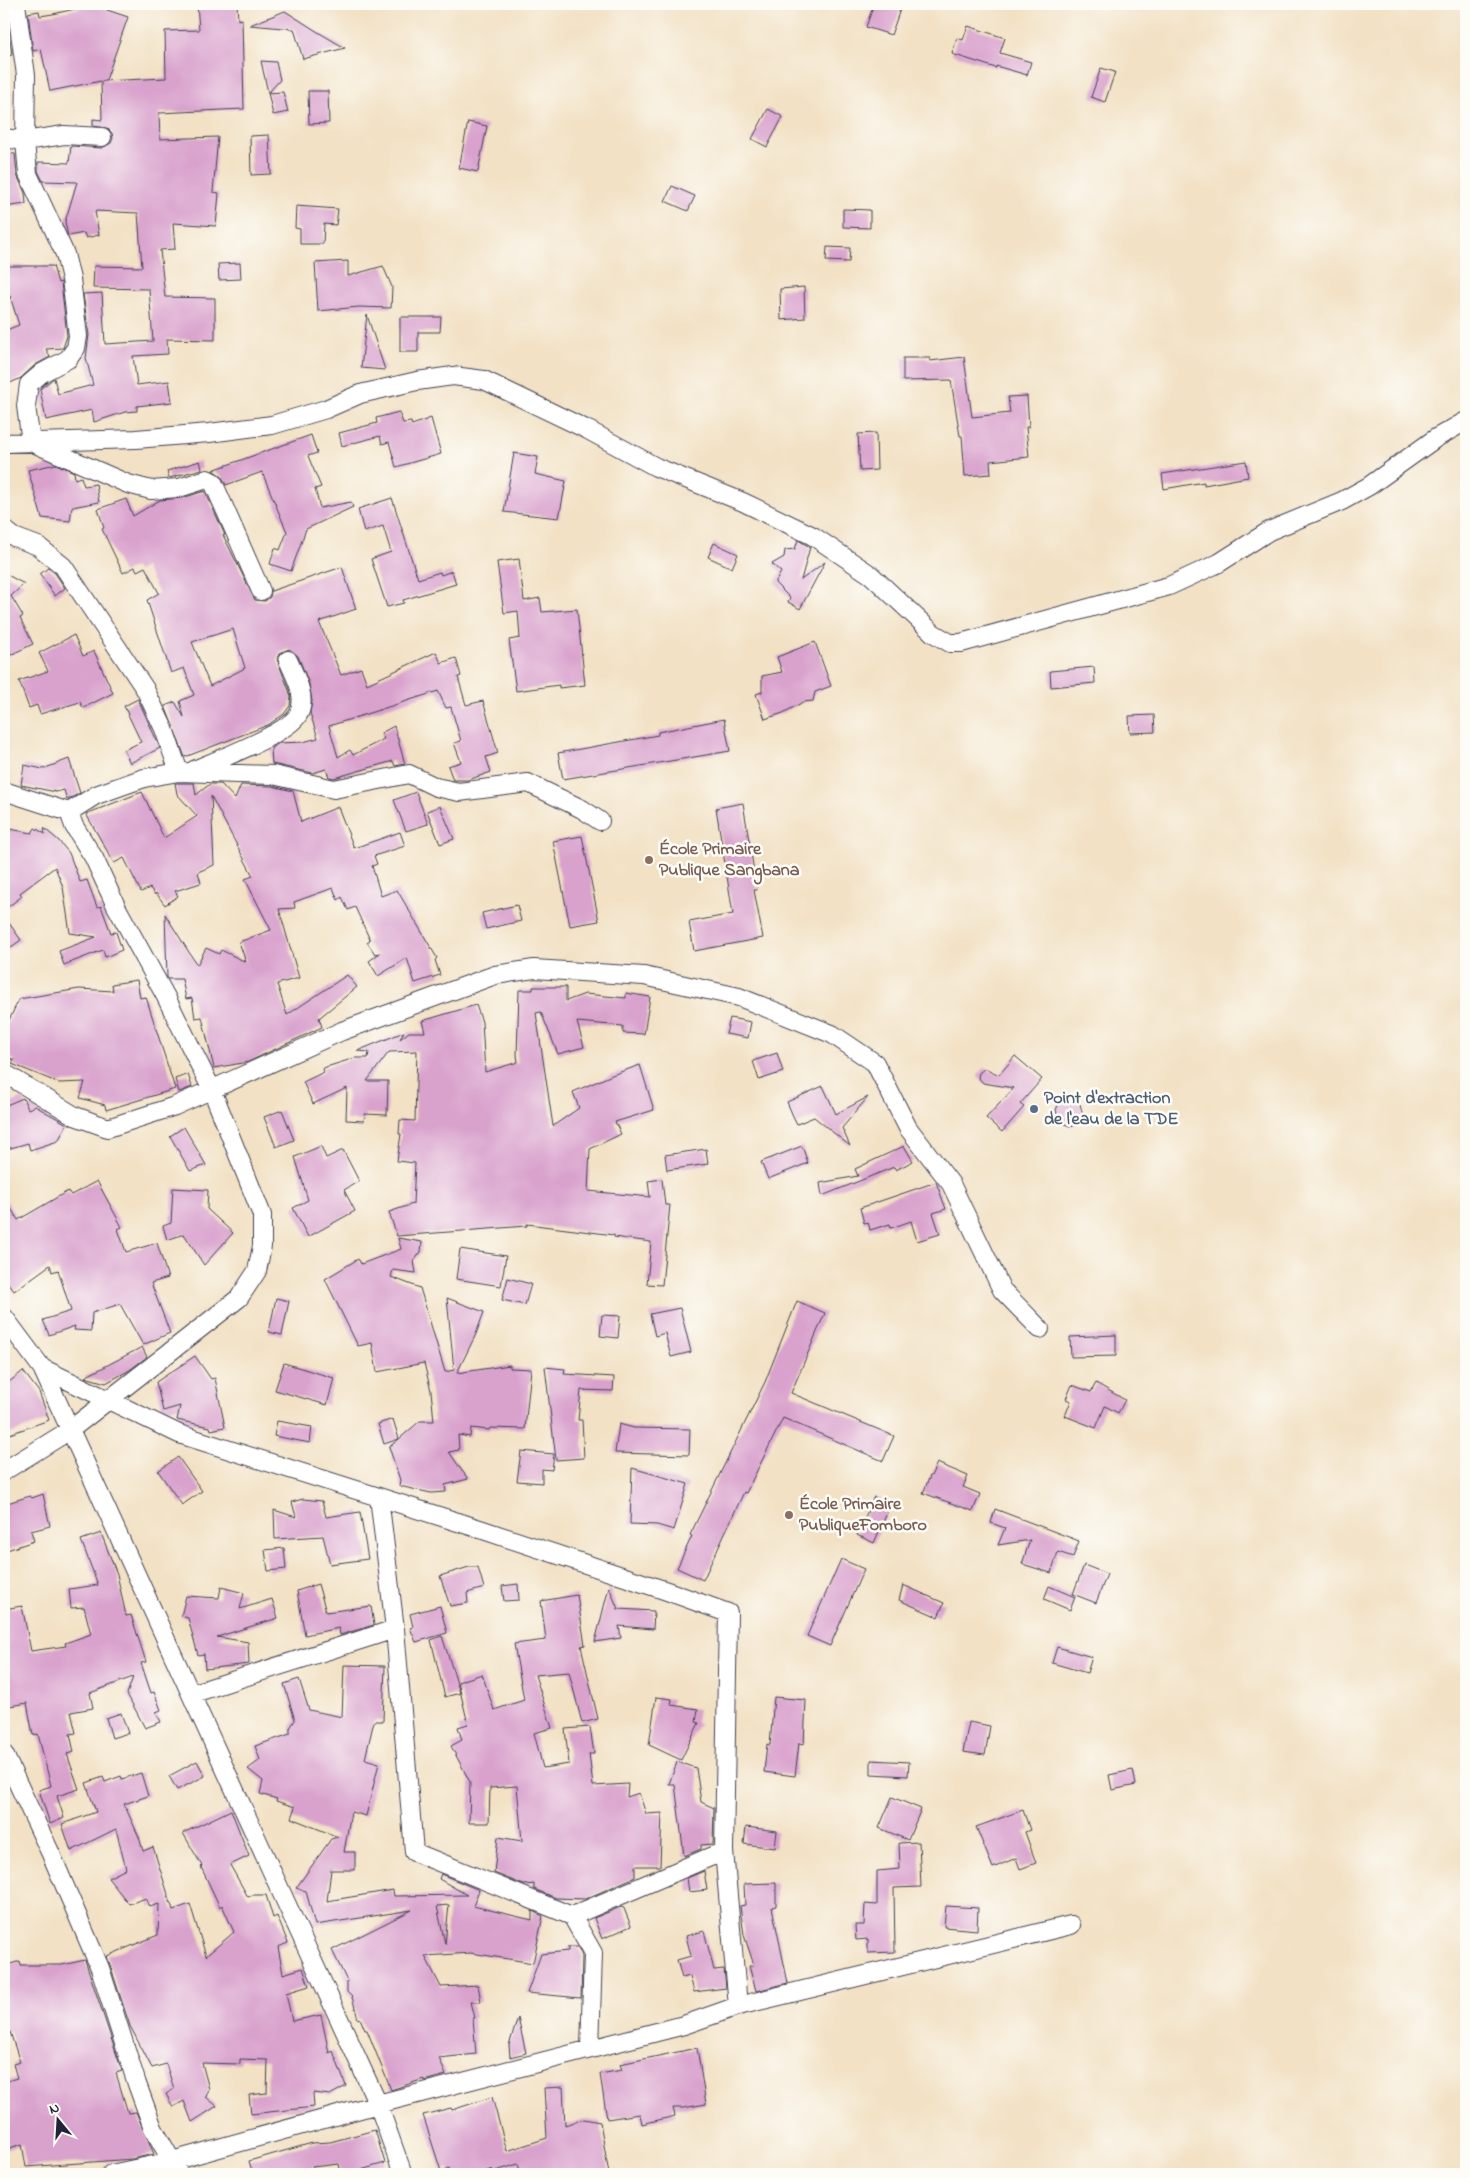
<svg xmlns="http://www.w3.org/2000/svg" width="1470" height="2178" viewBox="0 0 1470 2178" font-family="'Indie Flower',sans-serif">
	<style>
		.building { fill: #d9a2cd; fill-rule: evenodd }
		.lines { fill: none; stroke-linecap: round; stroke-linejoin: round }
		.minor-casing { stroke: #413f50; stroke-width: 20 }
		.minor { stroke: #fff; stroke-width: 18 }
		.education-dot { fill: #8d6e63; stroke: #fdfcf7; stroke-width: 2 }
		.service-dot { fill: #5c6f8a; stroke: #fdfcf7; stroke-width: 2 }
		.labels { text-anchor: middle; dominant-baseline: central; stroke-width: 5; stroke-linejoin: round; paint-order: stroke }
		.education-label { font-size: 18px; font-weight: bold; fill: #785e54; stroke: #fdfcf7; text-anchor: start }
		.service-label { font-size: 18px; font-weight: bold; fill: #4e5e75; stroke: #fdfcf7; text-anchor: start }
	</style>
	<rect width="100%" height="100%" fill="#fdfcf7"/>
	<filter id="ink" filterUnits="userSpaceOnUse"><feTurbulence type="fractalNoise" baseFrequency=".02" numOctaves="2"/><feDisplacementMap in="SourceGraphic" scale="10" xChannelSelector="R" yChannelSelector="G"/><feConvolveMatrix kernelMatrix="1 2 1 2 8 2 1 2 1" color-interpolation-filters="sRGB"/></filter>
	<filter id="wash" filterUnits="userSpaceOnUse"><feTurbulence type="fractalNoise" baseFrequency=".0096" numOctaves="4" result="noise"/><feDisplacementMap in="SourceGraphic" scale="20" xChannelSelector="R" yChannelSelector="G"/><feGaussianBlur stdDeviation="1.12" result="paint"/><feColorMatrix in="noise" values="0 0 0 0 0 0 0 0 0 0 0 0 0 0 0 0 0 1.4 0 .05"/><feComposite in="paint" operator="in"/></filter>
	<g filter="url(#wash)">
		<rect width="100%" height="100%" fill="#f2e1c4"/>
		<g id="blocks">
			<path class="building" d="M78 4H105L107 10 128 17 106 80 102 81 166 78 165 31 199 30 197 4H237L238 20 242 19 244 109 159 113 160 139 218 137 213 192 219 193 216 226 173 223 175 249 160 250 165 297 215 298V340L167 339 168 354 133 356 137 385 169 381 172 402 137 406V411L125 412 94 422 92 410 46 420 40 389 54 378 58 394 93 385 86 358 89 335 83 294 102 293 105 344 153 341 149 289 93 288 94 266 142 267 138 213 95 211 99 235 86 238 84 233 68 236 65 222 77 182 43 181 38 171V162L69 163 71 146 102 148 111 143 113 138 112 133 107 128 93 126V119L102 120 101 81 50 91 41 49 33 51 28 13 39 11 40 16 53 14 79 8Z
				M874 4H902L891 35 866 27Z
				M285 11 318 32 345 48 303 59 294 29 250 25Z
				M7 20 12 55 4 57V22Z
				M968 26 1005 38 1000 53 1031 62 1027 75 996 66V68L952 54 957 38 963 40Z
				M261 61 276 62 280 80 268 93 283 92 288 112 273 115Z
				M1101 68 1115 72 1105 102 1091 97Z
				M308 91H328L329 123 309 124Z
				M768 109 783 117 767 147 752 139Z
				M468 122 487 126 478 172 459 168Z
				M269 135 271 174 251 175 250 136Z
				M4 153 15 154 17 175 25 193 26 204 4 207Z
				M672 186 695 196 688 211 665 201Z
				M296 206 338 209 336 225 324 224 323 244H300V229L295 228Z
				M843 209 870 210V228L843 227Z
				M827 247 850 248 849 262 826 261Z
				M348 261V276L383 266 392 287 391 308 359 307 318 311 315 263Z
				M240 263 241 279 219 280 218 264Z
				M4 266H53L58 283 61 282 67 336 63 348 46 349 50 357 35 365 21 378 4 386V366L8 364 4 352V331L19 325 10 296 4 299Z
				M804 287 805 318 781 320 780 289Z
				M367 315 385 370 361 368Z
				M400 317H441L440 332H418V352H400Z
				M964 357 972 417 1010 413 1008 397 1027 396 1029 427H1026L1029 457 990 461 991 474 965 476 962 436H960L951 380 903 381V358H930V361Z
				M399 412 403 423 411 422 412 425 431 418 441 454 396 467 389 442 382 444 380 436 342 446 339 433 377 423 376 418Z
				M876 433 877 470 860 471 858 434Z
				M311 435 317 453 308 456 321 487 315 489 320 508 351 502 353 507 306 529 291 571 270 564 275 548 280 550 287 532 262 472 226 485 222 477 213 470Z
				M514 453 538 457 535 474 566 481 559 518 504 512Z
				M200 461 202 469 169 478 167 471Z
				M1246 461 1248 477 1204 485V482L1164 489 1162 474Z
				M56 464 74 472 75 479 81 477 84 486 96 484 99 502 72 507 70 521 42 518 28 470Z
				M205 491 225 535H223L255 600 265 601 270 597 271 591 342 567 356 609 319 622 341 675 361 668 367 684 436 652 441 663 456 658 461 676 458 677 466 705 483 701 498 753 486 757 491 772 468 780H453L448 766 461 762 454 743 461 741 451 707 446 708 438 691 329 726 338 757 350 750 353 755 384 739 381 733 394 726 405 764 395 766 393 761 334 778 329 777 326 769 313 773 272 764 271 748 279 743 303 742 318 738 310 713 312 701 309 684 298 656 289 649 280 653 277 659 291 696 290 706 284 714 268 725 185 757 165 706 175 702 184 717 180 701 194 695 184 668 171 673 147 600 159 593 145 567 137 571 135 567 123 573 102 529 104 528 98 509 126 499 133 516 160 500 182 498ZM233 629 245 668 210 686 192 642Z
				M392 498 418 579 440 572 441 575 452 571 456 584 403 600 404 603 387 607 371 559 391 552 383 526 364 532 358 509Z
				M798 540 810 547 801 580 825 562 800 609 788 602 790 598 775 583 781 572 772 564 784 557 785 550 795 549Z
				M714 543 738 554 732 568 708 557Z
				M519 559 524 601 540 598 542 612 577 609 585 685 559 688V685L516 691 509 640 520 638 518 611 504 613 497 562Z
				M48 568 55 573 65 588 55 596 40 574Z
				M4 573 24 584 11 596 23 616 20 618 33 644 4 658Z
				M74 635 83 656 94 651 113 693 83 708 80 702 40 714 37 705 29 708 19 681 48 671 39 653Z
				M815 642 831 686 815 692 813 701 803 702 783 713 765 719 756 694 762 692V676L782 672 777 657Z
				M1094 667 1095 683 1051 687 1050 671Z
				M138 699 160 748 130 763 124 750 141 742 124 706Z
				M1154 715 1155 732 1130 733 1129 716Z
				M724 719 730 751 563 779 558 753 658 735V732Z
				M69 759 80 793 69 799 67 800 64 790 56 792 21 785 24 765 43 769Z
				M175 783H194L196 795 210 784H221L235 799 241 785 272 786 293 791 301 822 338 807 354 848 400 832 405 846 374 856 377 864 372 866 381 896 397 890 437 958 435 960 440 975 415 983 407 958 378 976 369 961 380 953 375 954 367 942 370 940 355 907 348 910 342 897 338 900 333 888 294 902 295 908 279 909 299 978 277 984 287 1015 347 975 357 987 319 1018 322 1027 248 1062 214 1068 202 1017 195 1018 192 998 186 999 182 979H168L167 977 165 914 197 965 206 948 219 954 221 950 246 962 239 942 271 930 245 879 253 876 211 796 214 865 198 872 201 883 175 891 178 896 165 905 156 893 155 895 150 888 141 892 124 858 114 863 86 814 142 792 164 838 197 816 177 794Z
				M416 792 428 824 406 831 394 800Z
				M743 803 757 890H754L763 938 694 951 689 922 733 914 716 808Z
				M440 806 454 839 440 844 427 811Z
				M4 828 32 833 35 828 45 834 44 828 59 841 69 853 80 882 87 880 97 907 101 906 111 933 116 932 122 950 105 957 103 950 64 965 59 951 96 937 70 933 63 887 55 867 20 893 22 896 4 910Z
				M582 836 599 921 570 926 553 841Z
				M517 905 521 921 486 929 482 913Z
				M4 916 21 940 4 952Z
				M137 980 140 998 146 997 175 1089 106 1110 105 1105 80 1098 85 1082 59 1083 12 1064 14 1060 4 1055V1031L19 999 79 989 113 991 112 984Z
				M533 987H566V1001L585 994 626 998V993L650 997 644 1034 623 1033V1026L577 1022 584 1047 558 1054 541 1012 536 1013 553 1126 579 1108 573 1092 612 1075 640 1065 654 1110 615 1122 621 1134 590 1149 588 1191 650 1197 648 1181 662 1179 665 1205H670L662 1285 647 1284 651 1242 614 1237V1235L527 1224V1226L397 1236 389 1212 413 1204 415 1163 397 1161 401 1134H399L400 1120 415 1121 417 1051 389 1052 367 1081H388L387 1115 365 1114 364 1121 346 1120 347 1088 313 1104 303 1082 324 1072 323 1068 355 1058H368L369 1052 357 1051 404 1032 400 1039 409 1032H425L422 1021 476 1005 482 1022 485 1072 518 1062 517 1055 519 990H533Z
				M730 1018 751 1022 748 1038 726 1034Z
				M777 1053 783 1072 759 1080 753 1061Z
				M1015 1056 1042 1079 1020 1104 1024 1107 1002 1132 986 1118 1014 1088 983 1083 978 1077 979 1073 985 1068 999 1075Z
				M188 1074 192 1087 179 1092 175 1079Z
				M823 1086 836 1114 868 1097 842 1128 850 1146 814 1117 797 1124 793 1116 787 1102Z
				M23 1098 28 1109 35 1106 67 1124 58 1141 30 1150 28 1143 4 1150V1106Z
				M1061 1098 1075 1100 1080 1104 1083 1115 1076 1125 1070 1126 1059 1122 1056 1110Z
				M282 1110 294 1140 276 1147 264 1117Z
				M184 1127 206 1165 190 1171 170 1136Z
				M321 1146 326 1158 343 1150 359 1181 344 1190 355 1211 308 1237 293 1208 308 1200 295 1157Z
				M802 1146 808 1163 768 1179 761 1162Z
				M904 1146 913 1161 896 1170 894 1167 822 1196 820 1183 858 1176 855 1169Z
				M706 1149 708 1164 667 1170 665 1155Z
				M97 1181 122 1227 118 1229 126 1252 157 1243 168 1278 151 1283 170 1333 143 1345 120 1304 92 1313 91 1331 74 1330 75 1326 49 1335 43 1320 71 1311 58 1270 52 1272 50 1265 14 1291 4 1278V1197L18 1220 68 1191 71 1195Z
				M936 1182 946 1209 933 1213 940 1234 917 1241 911 1221 891 1228 890 1224 870 1230 868 1222 864 1223 860 1208Z
				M173 1188 208 1190 207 1209 233 1233 204 1265 184 1234 167 1240 163 1226 171 1223Z
				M398 1238 422 1242 421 1252 414 1261 416 1273 393 1270 391 1277 420 1288 445 1372 454 1370 447 1298 484 1312 476 1334 457 1373 510 1365V1368L531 1369 525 1429 490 1428 489 1430 471 1428 470 1437 458 1435 459 1450 449 1452 468 1479 445 1485 446 1492 431 1493 399 1486 400 1480 389 1447 399 1439 384 1444 378 1424 393 1419 399 1439 420 1421H434L431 1391 424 1363 377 1372 372 1343 358 1346 325 1279 358 1259 361 1264 401 1249Z
				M460 1249 506 1256 501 1286 456 1279Z
				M508 1278 531 1284 525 1305 502 1300Z
				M276 1298 289 1301 282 1335 269 1332Z
				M797 1301 825 1313 791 1393 894 1436 883 1461 783 1418 746 1493 744 1492 703 1580 677 1568 692 1536 690 1535 765 1382Z
				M680 1308 691 1352 671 1357 665 1333 655 1336 650 1314Z
				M602 1315 620 1316 618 1338 600 1336Z
				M1116 1335V1356L1071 1357 1070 1337Z
				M142 1347 147 1357 128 1371 106 1383 85 1377Z
				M195 1356 211 1379 215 1378 225 1427 211 1430 210 1427 177 1420 180 1406 163 1411 156 1382Z
				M284 1363 334 1378 327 1405 275 1390Z
				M545 1367 565 1369 564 1374 614 1377 613 1391 581 1390 578 1420H582L584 1458 556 1460Z
				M23 1371 39 1392 49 1420 4 1436V1386Z
				M1096 1383 1125 1400 1118 1413 1105 1406 1096 1428 1065 1416 1071 1401 1066 1399 1072 1385 1091 1392Z
				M277 1421 312 1427 310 1443 274 1436Z
				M619 1424 634 1428 690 1429 689 1455 615 1453Z
				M521 1451 554 1454 552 1470 542 1469V1483L517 1481Z
				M178 1457 202 1491 182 1505 158 1471Z
				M937 1463 968 1476 963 1487 980 1494 973 1511 923 1493 930 1476H931Z
				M632 1468 688 1484 674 1530 657 1525 630 1524Z
				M43 1494 50 1526 31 1531 34 1541 4 1551V1504L30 1496 32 1498Z
				M874 1497 891 1504 874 1543 857 1535Z
				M303 1499 322 1501 326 1517 360 1512 368 1559 330 1564 323 1536 275 1539 274 1510 296 1517 292 1502Z
				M995 1509 1079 1541 1073 1557 1058 1552 1051 1573 1022 1564 1030 1540 998 1545 1005 1528 991 1523Z
				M101 1533 117 1574 126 1616 131 1615 146 1662 141 1663 151 1693 154 1692 161 1710 156 1712 161 1722 145 1728 127 1694 133 1677 90 1693 93 1708 71 1712 76 1733 70 1734 74 1752 67 1754 79 1789 57 1796 64 1818 50 1824 39 1790 51 1786 38 1734 33 1735 27 1703 4 1707V1609L22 1606 31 1651 66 1646 65 1643 91 1634 84 1607 71 1608 69 1589 98 1585 81 1540Z
				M284 1548 286 1569 268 1571 265 1550Z
				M841 1559 864 1569 830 1646 807 1636Z
				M1084 1565 1107 1574 1096 1603 1073 1594Z
				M469 1567H478L484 1588 467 1593 468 1603 450 1606 440 1576Z
				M318 1584 326 1612 371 1606 374 1625 340 1635 339 1628 305 1635 297 1591Z
				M518 1584 519 1600 504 1601 502 1586Z
				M903 1585 944 1603 938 1617 899 1600Z
				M1049 1586 1075 1597 1070 1610 1044 1599Z
				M221 1587 244 1593 240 1609 272 1599 278 1618 217 1637 248 1642 249 1664 205 1669 204 1654 198 1655 188 1618 181 1616 186 1596 219 1598Z
				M609 1587 618 1609 654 1611 653 1629 619 1626 621 1638 595 1642Z
				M577 1595 585 1645 581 1646 598 1719 582 1723 569 1672 535 1675 552 1728 534 1733 543 1768 569 1764 565 1729 590 1727 594 1754H589L593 1786 628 1784 627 1797 639 1793 646 1814 662 1813 660 1866H635V1877L585 1899 556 1898 534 1889V1884L524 1885 494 1873 498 1837 522 1841 517 1786 490 1788 489 1823H469L470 1782 451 1746 462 1740 458 1727 468 1724 458 1682 482 1674 494 1710 524 1700 514 1644 546 1640 541 1601Z
				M440 1606 447 1633 416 1642 410 1628 413 1627 410 1614Z
				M442 1636 460 1693 445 1697 431 1640Z
				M1057 1647 1092 1657 1087 1673 1052 1663Z
				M344 1665 385 1666 383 1721H374L365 1759 379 1763 366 1816 351 1812 344 1852H355V1870H331L327 1901 393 1890 394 1896 467 1895 439 1879 441 1874 479 1890 473 1906 532 1920V1911L543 1916 533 1963 471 1953 425 1956 441 1987 478 1985 481 2002H471L475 2018H473L476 2054 439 2058 446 2075 424 2081V2079L391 2090 367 2030H365L360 2018 358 2019 352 1997 347 1992V1981L332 1950 412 1910 315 1925 306 1891 296 1888 331 1839 338 1837 291 1818 295 1807 276 1801 277 1799 260 1794 263 1781 248 1769 260 1760 255 1746 290 1734V1728L295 1720 284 1684 299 1679 309 1710 342 1717ZM449 1905 445 1944 437 1906Z
				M656 1697 672 1699 671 1705 698 1709 696 1722 699 1723 681 1760 649 1745Z
				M774 1697 806 1700 804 1744 799 1743 795 1776 764 1772 767 1744 770 1745Z
				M121 1713 128 1733 112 1738 106 1718Z
				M969 1722 990 1726 985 1755 963 1752Z
				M871 1760 909 1762 908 1776 871 1774Z
				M197 1761 205 1776 177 1790 169 1776Z
				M677 1762 696 1768 701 1802 714 1808 713 1844 701 1845V1849L684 1856 675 1784H669Z
				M1133 1770 1136 1785 1112 1790 1109 1775Z
				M141 1773 148 1796 124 1804 139 1837 143 1851 153 1847 173 1910 190 1904 206 1956 234 1932 222 1905 220 1907 201 1867 202 1866 183 1833 231 1810 249 1856 230 1865 248 1897 253 1895H266L273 1918 277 1916 288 1943 278 1947 283 1974 303 1968 309 1986 286 1993 292 2021 321 2015 329 2053 333 2051 346 2086 330 2095 313 2093 314 2107 251 2114 249 2095 267 2093 268 2060 240 2059V2064L202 2063 209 2089 206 2097 217 2106 192 2122 184 2101 173 2107 166 2094 174 2089 166 2064 152 2068 130 2026 107 1956 158 1935 159 1904 150 1907 146 1898 129 1904 108 1878 126 1869 116 1829 71 1851 62 1824 96 1812 86 1783 103 1777 105 1782 121 1776 122 1779Z
				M892 1797 921 1809 908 1840 879 1828Z
				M1023 1810 1030 1830 1025 1832 1036 1863 1020 1869 1016 1858 993 1868 976 1827Z
				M746 1827 777 1831 775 1848 744 1844Z
				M919 1842 921 1887 894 1888 895 1952 868 1953V1939L856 1940 855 1925H864L865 1904 877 1905V1871L900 1869 899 1843Z
				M704 1871 707 1890 689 1892 687 1878Z
				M776 1883V1906L772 1907 788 1983 756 1991 749 1966H752L753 1962 744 1935 740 1906 745 1905 744 1884Z
				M623 1906 631 1926 602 1939 594 1918Z
				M946 1906 978 1908 977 1930 944 1927Z
				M704 1931 714 1970 724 1969 726 1988 694 1992 690 1976 682 1978 677 1960 691 1956 686 1936Z
				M568 1947H578L582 1956 581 1998 527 1993 541 1954 568 1951Z
				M85 1960 122 2071 116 2073 128 2113 136 2112 154 2154 132 2159 26 2167 22 2144 4 2150V2082L17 2078 13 2064 20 2062 10 2032 4 2035V1966L20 1961 21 1965H62Z
				M518 2018 526 2053 510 2057 509 2045Z
				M697 2048 706 2104 683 2108H673L675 2116 642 2124 640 2114 607 2119 600 2074 622 2070 620 2064Z
				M563 2087 565 2125 584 2119 600 2122 609 2174H560L541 2171 540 2174H521L518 2164 493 2172 492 2169 479 2174H451L449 2168 441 2171 423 2115 451 2108 452 2110 492 2097 507 2151 547 2138 544 2088Z
				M375 2130 385 2163 354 2172 355 2174H341L339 2164 312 2167V2174H253L249 2161 312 2143 330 2142Z"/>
		</g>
	</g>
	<g filter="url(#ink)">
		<use href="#blocks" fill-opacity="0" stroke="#413f50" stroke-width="1"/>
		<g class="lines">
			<g class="minor-casing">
				<path id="minor" d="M16 4 26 75 25 141 28 174 65 254 71 279 78 336 76 348 68 359 42 373 29 384 26 406 31 442 128 484 151 490 179 488 207 479 213 482 261 591
					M4 138 25 141 64 135 102 137
					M4 443 136 439 209 433 272 425 326 409 360 394 417 381 453 376 484 380 588 430 656 467 743 502 813 536 871 575 933 633 950 643H961L1169 586 1219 563 1269 531 1342 501 1369 486 1436 438 1466 421
					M4 529 14 537 38 546 63 566 145 689 164 729 179 772
					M194 770C217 760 287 734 298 715 308 698 295 676 288 660
					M4 791 69 812 74 826 94 858 116 906 166 997 212 1090 262 1215V1246L257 1271 239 1298 70 1430 4 1471
					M69 812 96 795 144 778 179 772 273 775 334 789 409 774 436 787 459 792 528 783 582 809 600 821
					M4 1073 75 1116 108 1128 175 1106 342 1031 495 975 534 969 644 976 739 997 832 1034 875 1063 908 1128 951 1184 1002 1290 1040 1329
					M4 1317 42 1368 378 2104 403 2174
					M42 1368 179 1434 480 1529 667 1591 728 1613 724 1851 738 2006
					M379 1497 395 1629 414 1852 572 1916 724 1851
					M191 1694 395 1629
					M4 1754 51 1854 100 1968 137 2084 153 2128 179 2174
					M572 1916 593 1953 590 2049
					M111 2174 172 2161 378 2104 684 2025 738 2006 1071 1925"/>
			</g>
			<use href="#minor" class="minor"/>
		</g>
	</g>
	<g class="education-dot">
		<circle cx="649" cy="860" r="5"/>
		<circle cx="789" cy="1515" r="5"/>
	</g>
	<circle class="service-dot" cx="1034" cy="1109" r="5"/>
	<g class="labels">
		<g class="education-label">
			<text x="659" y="850">École Primaire<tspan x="659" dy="21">Publique Sangbana</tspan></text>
			<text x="799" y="1505">École Primaire<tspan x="799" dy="21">PubliqueFomboro</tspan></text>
		</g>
		<g class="service-label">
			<text x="1044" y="1099">Point d'extraction<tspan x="1044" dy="21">de l'eau de la TDE</tspan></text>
		</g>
	</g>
	<rect width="1470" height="2178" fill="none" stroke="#fdfcf7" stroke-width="20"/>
	<g transform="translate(58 2120) rotate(342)" stroke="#fdfcf7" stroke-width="4" paint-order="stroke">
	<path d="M0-4L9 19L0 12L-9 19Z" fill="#22223b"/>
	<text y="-8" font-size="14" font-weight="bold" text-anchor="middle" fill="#22223b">N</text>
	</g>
</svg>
